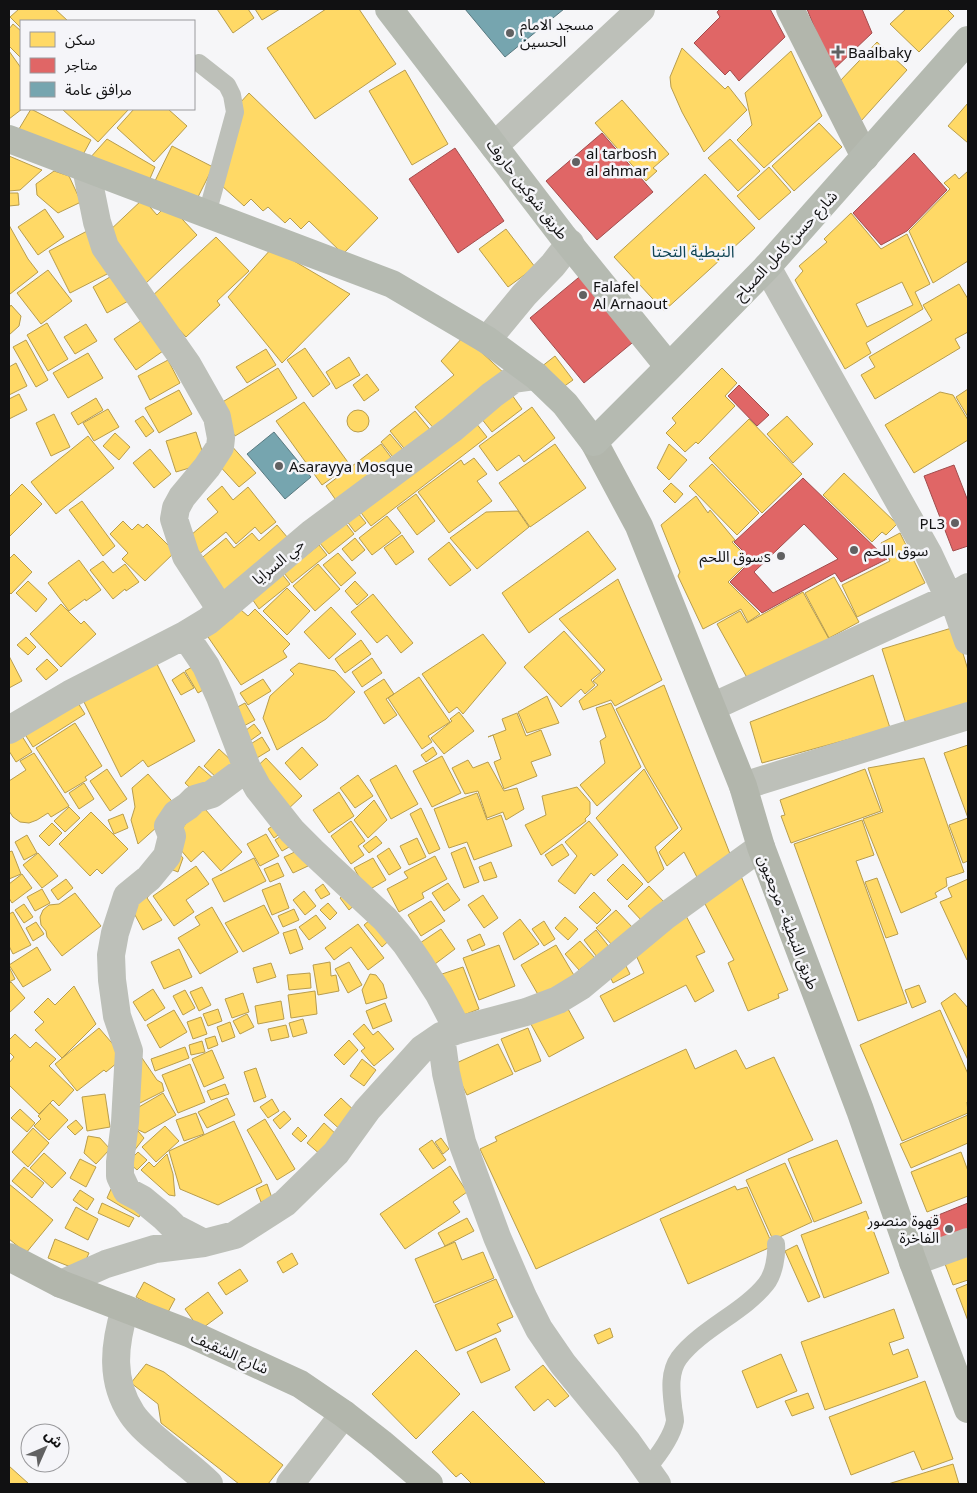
<svg xmlns="http://www.w3.org/2000/svg" width="977" height="1493" viewBox="0 0 977 1493" font-family="'Noto Sans','Noto Sans Arabic',sans-serif">
	<style>
		.homes { fill: #ffd966; stroke: #b89d4d; fill-rule: evenodd }
		.shops { fill: #e06666; stroke: #a24c4d; fill-rule: evenodd }
		.public { fill: #76a5af; stroke: #587980 }
		.lines { fill: none; stroke-linecap: round; stroke-linejoin: round }
		.lane { stroke: #bdc0b9; stroke-width: 18 }
		.street { stroke: #bdc0b9; stroke-width: 28 }
		.secondary { stroke: #b2b6ac; stroke-width: 28 }
		.primary { stroke: #b5bab1; stroke-width: 28 }
		.poi-dot { fill: #616162; stroke: #f5f5f9; stroke-width: 2 }
		.labels { text-anchor: middle; dominant-baseline: central; stroke-width: 5; stroke-linejoin: round; paint-order: stroke }
		.poi-label { font-size: 15px; fill: #111112; stroke: #f5f5f9; text-anchor: start }
		.street-label { font-size: 15px; fill: #111112; stroke: #f5f5f9 }
		.neighbourhood-label { font-size: 16px; fill: #114656; stroke: #f5f5f9 }
	</style>
	<rect width="100%" height="100%" fill="#f6f6f8"/>
	<path class="homes" d="M19 9H55L68 21H21V28L10 17Z
		M217 9H248L254 18 233 33Z
		M255 9H280L262 20Z
		M326 9H359L396 64 315 119 267 48Z
		M906 9H947L954 16 919 52 890 24Z
		M13 24 21 31V58L9 46V29Z
		M877 42 907 70 861 121 840 81Z
		M682 48 725 89 728 86 747 110 704 152 682 112 671 87 670 77Z
		M9 51 21 68 22 109 9 119Z
		M791 51 822 116 764 168 737 140 752 125 745 93Z
		M405 70 448 144 412 165 369 91Z
		M249 93 378 218 343 254 309 221 301 229 290 218 285 223 268 207 263 211 251 199 244 206 221 185 239 104Z
		M622 100 669 154 653 168 657 171 646 181 595 123Z
		M968 103V143L948 126Z
		M31 109 91 140 79 162 19 129Z
		M62 109H129L98 142Z
		M134 109H168L187 126 154 162 117 128Z
		M819 123 842 147 794 191 772 166Z
		M107 139 155 167 148 183 89 159Z
		M730 139 760 171 738 191 708 158Z
		M172 146 213 167 196 201 155 181Z
		M9 156 42 170 20 190 9 191Z
		M769 167 791 192 759 220 737 196Z
		M54 171 69 176 81 202 58 213 37 195 36 184Z
		M968 171V261L933 283 909 231 950 189 944 183 955 174 959 179Z
		M705 174 755 228 664 311 614 257Z
		M9 193H18L19 205 9 206Z
		M143 199 157 215 168 204 197 235 145 284 107 233Z
		M45 209 64 237 38 255 18 227Z
		M851 213 881 249 907 234 930 284 915 292 923 309 866 343 871 353 845 369 795 280 803 271 799 266 827 242 824 239ZM902 282 913 305 867 327 856 304Z
		M9 225 28 259 38 272 10 294 9 292Z
		M506 229 535 267 508 287 479 249Z
		M89 230 111 272 70 293 49 251Z
		M216 237 249 271 217 301 220 305 186 337 150 298Z
		M272 248 350 294 282 363 228 297Z
		M48 270 72 301 41 324 17 293Z
		M115 274 130 300 107 313 93 287Z
		M959 284 968 299V332L955 339 960 348 875 399 861 375 875 367 869 357 932 320 923 305Z
		M11 305 21 316 19 326 9 335V308Z
		M142 320 163 351 136 370 114 339Z
		M47 323 68 359 48 371 27 335Z
		M86 324 97 341 75 354 64 337Z
		M464 336 506 375 437 432 415 407 454 375 441 361Z
		M26 340 48 380 36 387 13 347Z
		M305 348 330 384 313 397 287 360Z
		M266 349 276 365 247 383 236 367Z
		M88 353 103 378 68 398 53 373Z
		M555 356 573 380 559 390 541 367Z
		M349 357 360 375 336 389 326 372Z
		M168 360 180 383 150 400 138 376Z
		M16 363 27 386 9 395V367Z
		M278 368 297 398 235 436 216 406Z
		M722 368 737 383 725 396 735 406 698 444 696 442 685 452 666 433 676 423 672 418Z
		M367 374 379 390 364 401 353 385Z
		M968 389V417L956 397Z
		M179 390 192 414 159 433 145 408Z
		M940 392 953 395 968 420V440L914 473 885 425Z
		M19 394 27 410 9 419V399Z
		M512 395 522 409 492 432 481 418Z
		M96 398 103 410 78 425 71 413Z
		M304 402 350 465 322 485 276 421Z
		M532 407 555 438 524 462 519 455 497 471 479 446Z
		M108 409 119 427 94 441 83 423Z
		M347 421a11 11 0 1 1 22 0a11 11 0 1 1-22 0Z
		M415 411 432 432 407 452 390 431Z
		M54 414 70 447 51 456 36 423Z
		M143 416 154 431 146 437 135 421Z
		M787 416 813 444 793 463 767 434Z
		M472 418 487 437 371 526 356 506Z
		M749 419 802 474 762 513 709 458Z
		M196 432 206 463 176 472 166 441Z
		M115 433 130 447 119 460 103 446Z
		M390 434 406 453 396 461 381 442Z
		M88 436 114 468 56 514 31 482Z
		M229 443 256 473 239 487 216 462Z
		M381 444 396 464 340 506 326 486Z
		M555 444 586 488 530 527 499 483Z
		M669 444 687 460 669 480 657 468Z
		M150 449 171 474 154 488 133 463Z
		M474 458 487 474 477 481 492 501 449 533 418 492 461 460 464 465Z
		M712 464 759 513 737 535 689 486Z
		M844 473 897 524 886 535 882 532 872 542 823 495Z
		M671 483 683 494 675 503 663 491Z
		M22 484 42 504 9 537V497Z
		M222 486 233 500 248 487 276 522 261 534 255 527 236 544 226 532 197 556 184 541 218 512 207 499Z
		M416 494 435 521 417 535 397 508Z
		M696 496 708 513 710 510 735 540 732 542 750 560 728 582 760 614 748 622 741 609 703 629 678 576 680 572 661 525Z
		M82 501 115 546 103 556 69 510Z
		M354 508 366 523 355 532 343 516Z
		M518 511 529 527 477 569 450 538 486 512Z
		M340 516 354 534 329 554 314 536Z
		M387 516 401 533 372 555 359 538Z
		M123 521 132 530 138 524 143 528 147 524 175 552 145 581 122 559 128 553 110 534Z
		M277 525 293 544 229 598 198 561 226 538 234 548 252 533 259 541Z
		M588 531 616 569 529 633 502 593Z
		M900 533 925 583 857 617 842 585 890 561 881 543Z
		M402 535 414 552 396 565 384 548Z
		M355 538 365 550 352 561 342 549Z
		M449 542 471 570 450 586 428 559Z
		M319 545 327 555 292 583 284 573Z
		M338 553 356 573 341 586 323 565Z
		M14 554 32 572 11 594 9 592V559Z
		M79 560 101 590 86 601 85 599 69 611 48 583Z
		M103 561 113 573 125 564 139 582 126 591 125 589 113 599 90 570Z
		M318 564 340 589 315 611 293 586Z
		M278 569 290 584 259 609 248 593Z
		M834 577 859 622 829 638 805 593Z
		M618 579 662 680 615 706 611 700 583 710 579 701 598 685 593 681 605 670 559 619Z
		M28 581 47 599 36 612 16 593Z
		M355 581 368 595 357 605 345 591Z
		M287 588 310 611 287 635 263 611Z
		M803 592 829 639 750 683 717 624 740 611 747 623Z
		M373 594 413 643 401 653 387 635 377 643 351 612Z
		M61 604 81 624 84 621 96 634 61 667 30 634Z
		M331 607 356 634 329 659 304 632Z
		M255 609 290 644 283 651 287 657 241 685 206 634 241 610 248 616Z
		M955 627 968 670V708L907 727 882 649Z
		M564 631 601 672 591 680 595 685 585 694 581 689 561 707 524 667Z
		M483 634 506 663 463 714 457 707 449 713 422 674Z
		M26 637 36 647 28 655 17 645Z
		M361 640 371 654 345 673 335 659Z
		M9 656 22 681 9 688Z
		M372 658 382 673 362 687 352 672Z
		M47 659 58 670 46 680 36 669Z
		M156 662 195 741 148 767 143 760 121 777 82 698Z
		M199 663 212 685 198 693 185 671Z
		M299 663 335 671 355 692 326 719 277 750 263 718 270 696 294 674 290 670Z
		M184 672 194 688 181 695 172 680Z
		M873 675 890 728 762 763 750 722Z
		M419 677 450 722 428 736 432 742 422 749 388 698Z
		M263 679 271 691 248 705 240 693Z
		M384 679 394 694 386 699 397 715 384 724 364 692Z
		M664 685 732 859 699 881 684 852 667 866 659 852 682 829 646 769 616 709Z
		M73 695 85 714 33 747 21 728Z
		M547 696 559 723 527 733 518 712Z
		M245 703 255 720 240 728 230 711Z
		M611 703 641 767 597 806 580 785 605 763 600 741 606 737 596 708Z
		M459 712 474 731 444 754 431 738 452 721 450 719Z
		M517 713 526 736 541 730 551 755 531 762 537 776 504 789 494 762 501 759 493 735 488 737 506 730 502 719Z
		M75 723 102 766 85 777 87 780 65 793 36 748Z
		M254 724 261 733 247 743 241 734Z
		M20 733 32 752 16 762 9 751V741Z
		M262 737 270 750 252 761 244 748Z
		M968 745V861L963 863 949 825 968 818 944 753Z
		M302 747 318 765 300 780 285 763Z
		M433 747 437 754 426 762 421 755Z
		M219 749 233 762 218 779 204 766Z
		M34 753 69 806 51 817 48 813 37 820 29 823 20 822 13 817 9 811V781L26 770 20 761Z
		M442 756 461 793 432 807 413 771Z
		M266 758 302 796 286 811 250 773Z
		M924 758 964 872 946 878 947 886 935 893 937 897 901 913 863 819 883 812 868 768Z
		M468 760 473 768 488 762 504 791 517 788 524 809 506 820 503 812 487 818 478 791 465 794 452 768Z
		M396 765 418 804 391 819 370 780Z
		M199 766 214 779 199 796 185 783Z
		M107 769 127 799 110 811 90 781Z
		M644 769 678 828 655 847 664 869 648 883 596 818Z
		M865 769 881 811 791 843 781 816 785 815 780 800Z
		M148 774 178 808 138 844 131 820 135 807 132 788Z
		M358 775 373 796 355 808 340 788Z
		M84 783 94 799 79 809 69 793Z
		M577 787 590 802V814L585 819 586 821 541 855 525 825 546 815 542 796Z
		M339 792 354 816 329 833 313 810Z
		M477 793 487 820 501 815 512 846 474 860 467 842 449 848 434 809Z
		M374 800 387 820 368 838 354 820Z
		M199 802 242 852 221 871 203 851 191 862 174 842Z
		M69 807 80 818 65 832 54 821Z
		M421 808 440 849 429 854 410 814Z
		M91 812 128 849 102 874 97 869 90 876 59 844Z
		M123 814 128 828 114 834 108 820Z
		M862 820 874 855 856 861 907 1003 858 1021 794 844Z
		M351 821 365 841 358 846 364 855 351 864 331 836Z
		M589 821 618 855 594 876 591 873 575 894 558 881 577 856 565 842Z
		M278 822 284 831 274 838 268 829Z
		M52 823 62 833 49 846 39 836Z
		M289 831 296 843 282 851 275 840Z
		M266 834 279 856 260 866 247 844Z
		M27 835 37 853 24 860 15 842Z
		M376 836 382 843 369 853 363 846Z
		M417 838 426 857 409 865 400 846Z
		M562 844 569 855 552 866 545 855Z
		M173 846 183 858 178 872 165 867Z
		M465 847 479 882 464 888 451 853Z
		M389 848 401 868 389 875 377 856Z
		M299 850 308 866 293 873 284 857Z
		M12 851 21 874 9 879V852Z
		M38 853 58 876 42 888 23 865Z
		M435 856 447 879 422 893 424 898 399 912 387 889 408 878 404 872Z
		M254 858 266 881 224 902 212 879Z
		M373 858 386 880 367 891 354 868Z
		M491 862 497 877 484 881 479 867Z
		M278 863 284 876 270 882 264 869Z
		M623 864 643 884 627 900 607 880Z
		M196 866 209 884 186 900 194 912 174 926 153 896Z
		M22 874 32 888 12 903 9 898V884Z
		M741 876 788 990 778 994 779 998 748 1011 728 963 734 960 703 900Z
		M877 878 898 934 886 938 865 882Z
		M66 879 73 888 58 900 51 890Z
		M968 879V960H967L940 902 952 897 948 888Z
		M280 883 289 908 272 915 262 890Z
		M448 883 460 900 444 911 432 893Z
		M323 884 330 894 321 899 315 890Z
		M649 886 664 902 643 922 628 906Z
		M42 889 50 903 35 911 27 897Z
		M153 890 147 898 162 920 143 930 127 900Z
		M304 891 316 906 305 915 293 900Z
		M348 892 357 903 349 910 340 898Z
		M594 892 611 910 597 924 579 907Z
		M75 893 101 926 62 956 47 937 46 931 41 925 40 917 43 910 49 905 59 904Z
		M483 895 498 918 484 928 468 905Z
		M431 901 445 921 421 936 408 915Z
		M328 903 337 913 330 920 320 910Z
		M24 904 33 917 24 923 15 910Z
		M264 905 279 933 243 952 225 923Z
		M212 907 238 952 200 974 178 938 200 925 195 917Z
		M294 909 299 920 283 927 278 916Z
		M616 910 634 929 614 947 596 928Z
		M13 912 31 945 13 954 9 946V914Z
		M684 912 705 952 696 956 714 991 695 1002 686 985 614 1022 600 996 644 973 635 953Z
		M377 914 395 935 382 947 364 925Z
		M316 915 326 928 309 940 299 927Z
		M565 917 578 929 568 940 555 928Z
		M520 919 539 944 514 960 503 933Z
		M544 921 555 939 544 946 532 929Z
		M36 922 44 934 33 941 26 928Z
		M358 924 384 958 368 970 351 947 334 960 325 948Z
		M296 929 303 949 290 954 283 933Z
		M441 929 455 949 435 964 420 943Z
		M596 930 610 948 597 957 584 940Z
		M480 934 485 945 472 951 467 940Z
		M580 941 595 958 579 970 565 954Z
		M499 945 515 986 479 1000 463 958Z
		M556 945 575 977 540 998 521 965Z
		M37 947 51 970 23 987 9 965Z
		M179 949 192 977 164 989 151 962Z
		M330 962 331 976 336 975 339 991 318 995 313 965Z
		M349 962 362 985 348 993 335 969Z
		M271 963 276 977 257 983 253 968Z
		M625 964 630 974 613 983 608 972Z
		M9 967 15 979 9 982Z
		M463 967 479 1009 456 1018 439 975Z
		M310 973 311 988 289 990 287 975Z
		M370 974 376 975 383 984 387 998 366 1004 362 990Z
		M11 982 25 998 9 1013V984Z
		M919 985 926 1002 912 1008 905 990Z
		M74 986 96 1024 62 1058 35 1030 44 1022 34 1012 48 998 55 1005Z
		M202 987 211 1005 199 1011 190 992Z
		M153 989 165 1008 145 1021 133 1002Z
		M185 990 195 1008 183 1015 173 996Z
		M315 991 317 1014 291 1018 288 995Z
		M243 993 249 1012 232 1018 225 999Z
		M955 993 968 1008V1060L941 1003Z
		M562 998 584 1038 549 1057 527 1017Z
		M281 1001 284 1019 258 1024 255 1006Z
		M385 1003 392 1021 373 1029 366 1011Z
		M218 1009 222 1021 208 1026 203 1014Z
		M174 1010 187 1032 160 1048 147 1025Z
		M940 1010 968 1074V1101L967 1102 968 1113 902 1141 860 1045Z
		M247 1014 254 1027 240 1034 233 1021Z
		M201 1017 207 1034 193 1039 187 1022Z
		M303 1019 307 1033 293 1037 289 1023Z
		M230 1022 235 1037 222 1042 217 1027Z
		M364 1024 373 1035 378 1031 394 1049 374 1066 361 1051 365 1048 353 1034Z
		M286 1025 289 1037 271 1041 268 1029Z
		M99 1028 124 1057 106 1072 104 1070 77 1091 55 1064Z
		M528 1028 541 1061 515 1072 501 1039Z
		M15 1034 30 1048 36 1042 56 1059 49 1066 74 1090 59 1106 53 1100 39 1114 9 1085V1063L14 1057 9 1052V1040Z
		M215 1036 218 1045 208 1049 205 1039Z
		M349 1040 358 1050 344 1065 334 1055Z
		M202 1041 205 1052 191 1055 189 1045Z
		M498 1044 513 1074 467 1095 452 1065Z
		M185 1047 189 1058 155 1071 151 1059Z
		M686 1049 695 1069 736 1050 746 1069 774 1057 813 1140 536 1269 480 1149 497 1141 495 1137Z
		M212 1050 224 1078 204 1087 192 1059Z
		M142 1058 157 1080 162 1083 164 1091 132 1107Z
		M362 1059 376 1070 364 1086 350 1076Z
		M190 1064 205 1102 178 1113 162 1075Z
		M256 1068 266 1097 254 1102 244 1072Z
		M225 1084 229 1094 211 1100 207 1091Z
		M163 1093 176 1115 145 1133 134 1128 132 1111Z
		M105 1094 110 1127 87 1131 82 1097Z
		M227 1098 235 1115 207 1128 198 1112Z
		M341 1098 360 1116 344 1133 324 1115Z
		M272 1099 279 1111 268 1118 260 1107Z
		M50 1103 68 1120 49 1140 34 1126 41 1119 38 1116Z
		M20 1109 35 1123 27 1132 11 1118Z
		M284 1111 291 1119 280 1129 273 1120Z
		M196 1113 204 1134 184 1141 176 1120Z
		M968 1115V1143L911 1168 900 1144Z
		M265 1119 295 1169 277 1180 247 1130Z
		M76 1120 83 1128 75 1135 67 1127Z
		M234 1121 262 1182 218 1205 180 1189 169 1151Z
		M324 1123 338 1136 321 1155 307 1143Z
		M165 1126 179 1141 156 1162 142 1147Z
		M298 1127 307 1136 301 1142 292 1134Z
		M33 1128 49 1143 28 1167 12 1152Z
		M138 1131 144 1138 127 1160 126 1144Z
		M88 1136 100 1138 110 1149 96 1164 84 1153Z
		M441 1138 449 1149 443 1154 435 1142Z
		M432 1140 446 1160 433 1169 419 1149Z
		M837 1140 862 1203 814 1222 788 1159Z
		M138 1152 147 1160 137 1170 128 1162Z
		M961 1152 968 1171V1196L927 1212 911 1172Z
		M44 1153 66 1173 52 1188 30 1168Z
		M167 1154 173 1174 175 1196 169 1195 141 1170 149 1162 154 1167Z
		M80 1159 96 1167 86 1187 70 1178Z
		M785 1163 812 1222 773 1240 746 1180Z
		M450 1166 467 1192 453 1202 460 1212 405 1249 380 1214Z
		M24 1167 44 1183 32 1198 12 1181Z
		M9 1184 53 1220 26 1253 9 1239Z
		M267 1184 272 1198 261 1202 256 1189Z
		M735 1186 737 1190 747 1187 773 1246 688 1284 660 1219Z
		M111 1189 144 1209 139 1217 107 1198Z
		M80 1190 94 1199 87 1210 73 1200Z
		M102 1203 134 1218 129 1227 98 1213Z
		M76 1207 98 1219 88 1240 65 1228Z
		M866 1211 889 1273 824 1298 801 1235Z
		M467 1218 474 1231 445 1246 438 1233Z
		M55 1239 89 1253 81 1271 48 1258Z
		M455 1242 462 1260 483 1252 494 1278 434 1303 415 1259Z
		M797 1245 820 1297 808 1302 785 1251Z
		M968 1246V1280L953 1285 942 1256Z
		M292 1253 298 1264 283 1273 277 1262Z
		M240 1269 248 1281 226 1295 218 1283Z
		M496 1279 513 1317 497 1324 501 1331 456 1351 435 1305Z
		M144 1282 175 1299 167 1314 136 1297Z
		M968 1284V1321L956 1289Z
		M208 1292 223 1313 200 1330 185 1309Z
		M894 1309 904 1338 889 1343 893 1355 908 1349 918 1377 825 1410 801 1342Z
		M610 1328 613 1337 598 1344 594 1335Z
		M496 1338 510 1370 481 1383 467 1352Z
		M416 1350 460 1394 416 1439 372 1394Z
		M781 1354 797 1391 757 1408 742 1371Z
		M146 1364 164 1372 283 1465 268 1484H239L161 1423 158 1404 131 1383Z
		M543 1365 569 1396 555 1407 548 1399 534 1411 515 1387Z
		M925 1381 953 1459 922 1470 914 1451 851 1475 829 1417Z
		M808 1393 814 1408 792 1416 785 1401Z
		M473 1411 546 1484H472L461 1473 456 1477 432 1452Z
		M953 1464 959 1484H888Z
		M9 1466 29 1484H9Z"/>
	<path class="shops" d="M720 9H770L785 37 739 81 730 70 725 75 694 43 720 17 717 12Z
		M807 9H862L872 33 832 71Z
		M602 133 653 192 597 240 546 181Z
		M455 148 504 221 458 253 409 179Z
		M914 153 947 190 907 231 881 245 853 213Z
		M584 273 638 338 584 383 530 318Z
		M739 385 769 415 757 426 728 396Z
		M954 465 968 501V546L953 551 924 476Z
		M803 478 887 559 841 582 835 573 762 613 730 582 752 560 734 542ZM804 524 838 559 773 593 754 572Z
		M968 1203V1239L938 1251 926 1220Z"/>
	<path class="public" d="M465 9H564L505 57Z
		M274 432 311 477 285 499 247 454Z"/>
	<g class="lines">
		<path class="lane" d="M199 63 227 85 232 95 235 112 207 214
			M646 1470C657 1457 672 1438 675 1421 675 1416 673 1410 673 1406 671 1390 669 1372 679 1358 701 1329 744 1312 766 1284 774 1274 777 1255 776 1244"/>
		<path class="street" d="M494 146 641 9
			M86 168 97 222 105 247 187 364 217 417 221 438 220 447 207 467 182 497 176 508 174 519 186 556 214 599 224 608
			M767 267 928 553 949 598 954 601 968 641
			M487 340 524 295 553 265 570 243
			M185 635 206 666 220 697 247 768 258 788 292 831 312 851 385 919 406 944 421 966 439 994 458 1030
			M712 707 949 598 968 587
			M9 730 70 694 185 635 208 621 312 533 452 429 492 395 514 379 536 376
			M743 786 968 716
			M441 1036 446 1073 462 1142 497 1237 523 1297 539 1329 563 1364 628 1443 657 1484
			M204 1243 175 1228 165 1218 142 1199 127 1191 120 1176V1162L125 1122 129 1051 117 1016 112 980 111 955 115 933 127 896 149 878 167 856 172 836 168 826 176 814 188 806 195 799 212 794 247 768
			M913 1262 968 1242
			M61 1284 106 1264 155 1249 204 1243 235 1235 285 1203 336 1153 367 1110 422 1049 441 1036 458 1030 526 1012 558 1000 581 986 664 917 761 847
			M125 1309C114 1345 110 1381 132 1414 142 1429 160 1442 174 1454 186 1464 198 1473 209 1484
			M290 1484 344 1414"/>
		<path class="secondary" d="M790 9 865 157
			M594 442 639 526 743 786 761 847 860 1110 913 1262 968 1409
			M9 1257 61 1284 191 1334 300 1384 344 1414 381 1443 429 1484"/>
		<path class="primary" d="M389 9 562 235 669 367
			M9 139 392 284 487 340 536 376 565 404 594 442 669 367 767 267 968 40"/>
	</g>
	<g class="poi-dot">
		<circle cx="510" cy="33" r="5"/>
		<path d="M835.5 44.5h5v5h5v5h-5v5h-5v-5h-5v-5h5z"/>
		<circle cx="576" cy="162" r="5"/>
		<circle cx="583" cy="295" r="5"/>
		<circle cx="279" cy="466" r="5"/>
		<circle cx="955" cy="523" r="5"/>
		<circle cx="854" cy="550" r="5"/>
		<circle cx="781" cy="556" r="5"/>
		<circle cx="949" cy="1229" r="5"/>
	</g>
	<g class="labels">
		<g class="poi-label">
			<text x="520" y="24">مسجد الامام<tspan x="520" dy="17">الحسين</tspan></text>
			<text x="848" y="52">Baalbaky</text>
			<text x="586" y="153">al tarbosh<tspan x="586" dy="17">al ahmar</tspan></text>
			<text x="593" y="286">Falafel<tspan x="593" dy="17">Al Arnaout</tspan></text>
			<text x="289" y="466">Asarayya Mosque</text>
			<text x="945" y="523" text-anchor="end">PL3</text>
			<text x="864" y="550">سوق اللحم</text>
			<text x="771" y="556" text-anchor="end">سوق اللحمs</text>
			<text x="939" y="1220" text-anchor="end">قهوة منصور<tspan x="939" dy="17">الفاخرة</tspan></text>
		</g>
		<g class="street-label">
			<text transform="translate(528 189) rotate(52)">طريق شوكين حاروف</text>
			<text transform="translate(785 245) rotate(-47)">شارع حسن كامل الصباح</text>
			<text transform="translate(278 561) rotate(-40)">حي السرايا</text>
			<text transform="translate(789 922) rotate(69)">طريق النبطية - مرجعيون</text>
			<text transform="translate(230 1352) rotate(24)">شارع الشقيف</text>
		</g>
		<g class="neighbourhood-label">
			<text x="693" y="251">النبطية التحتا</text>
		</g>
	</g>
	<rect width="977" height="1493" fill="none" stroke="#111112" stroke-width="20"/>
	<rect x="20" y="20" width="175" height="90" fill="#f5f5f9" stroke="#9a9a9d"/>
	<rect x="30" y="32" width="25" height="15" fill="#ffd966" stroke="#9a9a9d"/>
	<text x="65" y="45" font-size="15" fill="#111112">سكن</text>
	<rect x="30" y="58" width="25" height="15" fill="#e06666" stroke="#9a9a9d"/>
	<text x="65" y="70" font-size="15" fill="#111112">متاجر</text>
	<rect x="30" y="82" width="25" height="15" fill="#76a5af" stroke="#9a9a9d"/>
	<text x="65" y="95" font-size="15" fill="#111112">مرافق عامة</text>
	<g transform="translate(45 1448) rotate(45)"><circle r="24" fill="#f5f5f9" stroke="#9a9a9d"/>
	<path d="M0-4L9 19L0 12L-9 19Z" fill="#616162"/>
	<text y="-8" font-size="14" font-weight="bold" text-anchor="middle" fill="#111112">ش</text>
	</g>
</svg>
